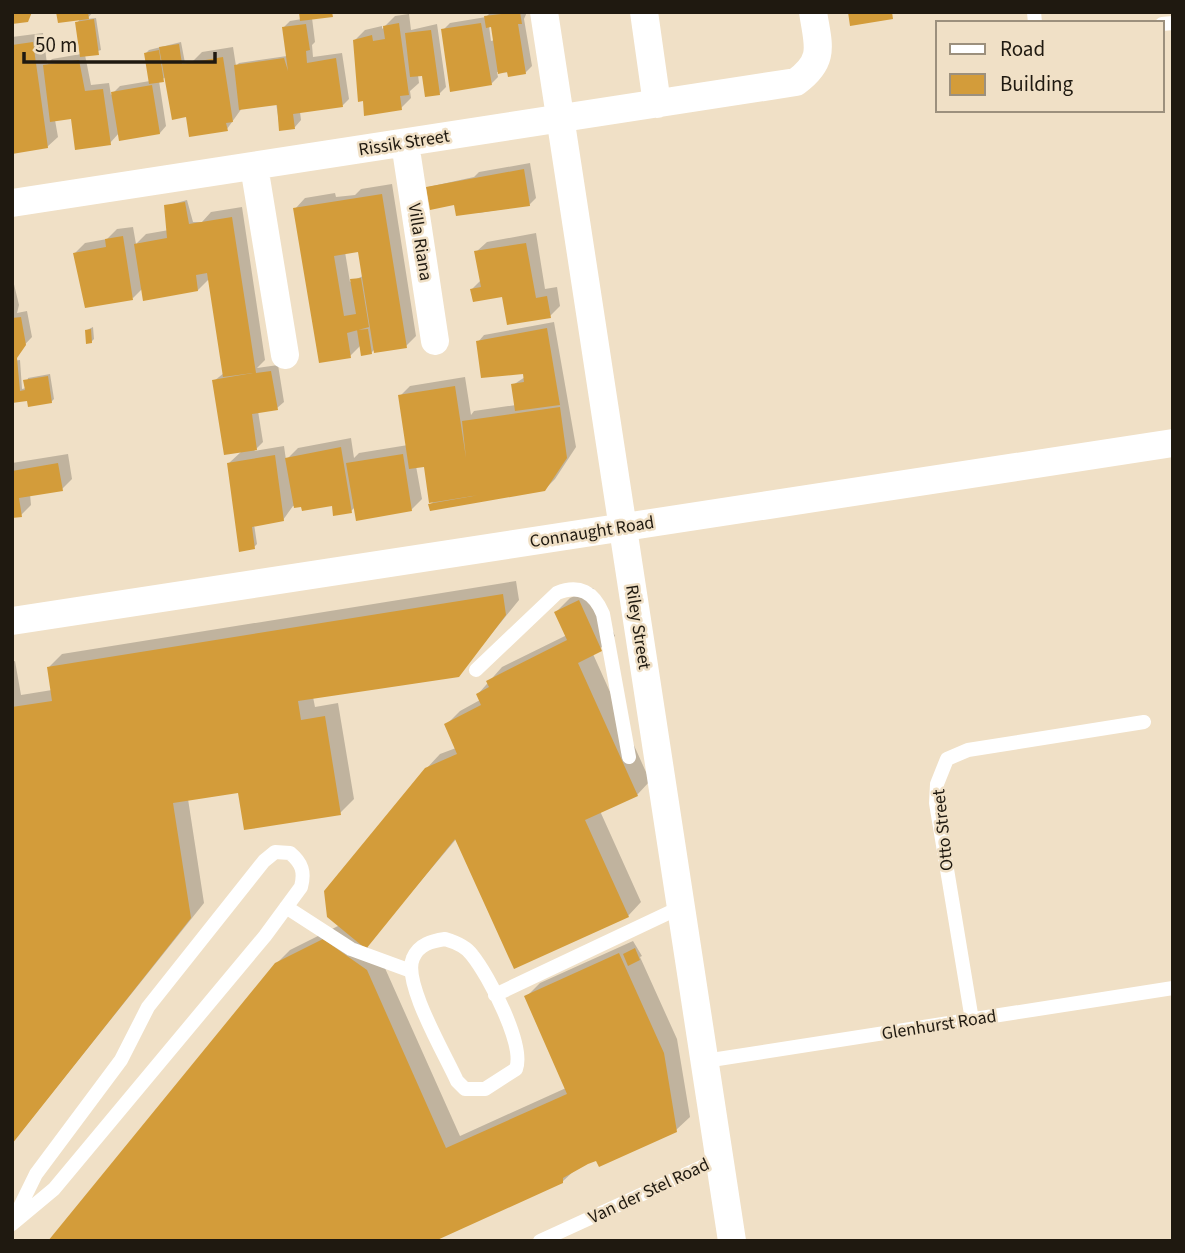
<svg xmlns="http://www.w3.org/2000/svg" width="1185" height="1253" viewBox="0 0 1185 1253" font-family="'Source Sans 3',sans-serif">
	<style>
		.shadow { fill: #0003; fill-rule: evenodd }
		.building { fill: #d39c3a }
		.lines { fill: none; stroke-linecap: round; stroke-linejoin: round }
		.lane { stroke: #fff; stroke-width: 14 }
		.street { stroke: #fff; stroke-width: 28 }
		.labels { text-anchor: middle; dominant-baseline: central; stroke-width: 5; stroke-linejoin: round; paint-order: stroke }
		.street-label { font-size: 18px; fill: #1f1910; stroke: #f0e0c6 }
	</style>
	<rect width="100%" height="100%" fill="#f0e0c6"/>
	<path class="shadow" d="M58 12H93L87 19 96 18 101 50 85 55 91 85 109 83 111 95 120 86 150 81 146 53 149 50 181 42 185 63 193 61 202 52 233 47 236 66 239 63 287 56 284 27 290 21 302 19 301 12H335L312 18 315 42 312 45 313 57 342 53 349 99 343 105 300 112 301 120 295 127 280 129 276 103 242 108 227 129 188 115 166 77 159 81 166 126 160 133H119L110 143 73 117 55 120 58 137 47 147 12 152V37L43 33 47 64 52 59 81 54 77 23 81 18Z
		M491 12H527L524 19 532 66 525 73 497 72 498 77 491 84 443 30 450 23 486 17ZM492 25 495 40 491 41 489 26Z
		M409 14 411 30 437 24 446 87 439 94 423 74 418 75 419 83 410 91 411 98 401 108 354 41 365 30 382 26V29L395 16Z
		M530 163 536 198 529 205 478 213 477 209 456 203 428 187 474 177 479 172Z
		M392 184 416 336 406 346 375 349 371 353 361 345 350 356 295 209 305 198 335 193 336 197 355 195 361 189ZM359 248 363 276 350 282 345 252Z
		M187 200 193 222H202L211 212 242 207 265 360 257 368 278 365 284 402 277 408 258 411 263 442 254 451 284 446 286 460 298 448 351 438 354 458 359 453 408 445 400 396 410 386 465 377 471 415 474 411 516 405 513 385 525 377V372L478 342 484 335 554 322 576 447 555 479 545 489 430 505 435 500 425 465 416 466 422 499 411 510 355 507 351 511 333 504 293 506 283 520 254 524 257 544 254 547 229 463 242 451 214 381 224 373 210 278 198 290 143 288 133 298 75 253 85 243 107 239 117 229 133 227 136 244 146 234 169 230 166 206Z
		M536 233 545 289 557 287 560 306 550 316 504 295 472 289 481 280 476 252 487 242Z
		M12 276 19 305 17 313 27 311 32 337 12 358Z
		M93 327 94 339 91 342 87 330Z
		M20 360 22 389 26 388 28 378 50 374 54 399 51 402 28 399 12 401V361Z
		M68 454 72 479 62 489 30 494 31 505 21 515 12 517V463Z
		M516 581 519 600 458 675 313 697 315 707 338 703 354 799 340 813 240 791 188 799 204 903 12 1143V662L15 661 21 695 52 690 49 667 62 654Z
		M593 588 615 636 593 654 650 781 637 795 600 811 641 902 628 916 457 838 366 946 380 957 460 1136 566 1088 526 997 540 983 633 941 642 956 640 957 677 1039 690 1117 676 1130 597 1158 576 1169 562 1182 430 1241 276 964 290 950 340 925 426 769 440 754 456 748 446 725 460 711 480 700 478 694 502 667 567 635 556 612 570 598Z"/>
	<path class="building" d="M12 12H32L28 22 12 24Z
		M56 12H88L89 19 58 23Z
		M299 12H332L333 17 300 21Z
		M520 12 522 24H518L526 74 508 77 507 72 498 74 491 27 486 28 484 16Z
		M848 12H892L893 19 850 26Z
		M94 19 99 55 80 57 75 22Z
		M399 23 409 95 400 96 402 110 364 116 363 101 358 102 353 40 372 35 373 41 385 39 383 26Z
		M481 23 492 85 450 92 441 29Z
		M306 24 310 50 306 51 307 63 336 58 343 107 293 114 295 129 279 131 277 105 239 110 234 65 284 58 288 71 282 27Z
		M431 30 440 95 425 97 422 76 410 77 405 33Z
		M33 42 48 148 12 154V45Z
		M179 44 182 64 223 57 233 122 226 123 228 131 189 137 186 117 172 120 159 47Z
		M159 50 164 82 149 84 144 53Z
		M79 60 85 91 103 89 111 145 75 150 71 119 50 122 43 65Z
		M152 85 160 134 119 141 111 92Z
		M524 169 530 206 456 216 454 205 430 210 426 187Z
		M382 194 407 348 374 353 358 252 334 256 344 316 356 314 350 279 361 278 369 327 347 333 351 358 319 363 293 208Z
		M185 202 189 224 232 217 256 373 271 371 278 410 252 414 257 450 224 455 212 380 253 373 223 377 207 273 196 275 198 291 143 301 134 244 167 238 164 205Z
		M123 236 133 300 85 308 73 253 106 247 105 239Z
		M526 243 536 298 547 296 551 318 507 325 502 297 473 302 470 289 481 287 474 251Z
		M21 317 26 345 17 358 20 391 25 390 23 380 48 376 52 403 28 407 27 401 12 403V318Z
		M547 328 560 405 515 411 511 384 524 382 523 374 481 378 476 341Z
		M91 329 92 343 86 344 85 330Z
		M368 329 372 354 361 356 357 330Z
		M455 386 466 458 462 421 560 407 567 458 545 491 430 511 428 504 479 495 429 503 424 467 409 469 398 395Z
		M341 447 352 513 333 516 332 506 302 511 301 507 294 508 285 458Z
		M403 454 412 511 356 521 346 463Z
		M275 455 284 521 252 527 255 549 239 552 227 463Z
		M58 463 63 491 19 498 22 517 12 518V471Z
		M503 594 506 615 459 677 298 701 301 720 325 716 341 815 244 830 238 793 173 803 191 918 12 1144V707L52 701 47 667Z
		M579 600 602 651 578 663 638 796 585 820 629 917 514 969 455 839 366 949 327 917 324 891 425 768 457 754 444 724 481 705 476 694 489 687 486 681 567 640 554 612Z
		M323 939 367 970 446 1148 567 1094 524 996 619 953 664 1053 677 1132 599 1167 596 1161 588 1164 563 1178V1183L435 1241H48L275 963Z
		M635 948 640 960 628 966 623 954Z"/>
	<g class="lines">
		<path class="lane" d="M1034 12 1035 23
			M1162 24 1173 23
			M476 670 557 593C579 584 594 592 603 614L629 757
			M286 907 351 949 411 971
			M445 939C455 942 466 946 472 955 489 976 525 1045 516 1069L485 1089H465L457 1081C446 1056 402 982 413 958 419 944 432 941 445 939Z
			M495 995 681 907
			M972 1020 936 803 937 784 947 759 968 750 1144 722
			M705 1061 1173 988
			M12 1223 36 1174 121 1060 148 1007 264 861 275 852 290 853C302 863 305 872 301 887L265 936 54 1189 12 1224
			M540 1241 719 1159"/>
		<path class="street" d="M544 12 732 1241
			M644 12 657 104
			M405 143 435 341
			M254 166 285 355
			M12 203 796 82C826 60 818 45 813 12
			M12 621 1173 443"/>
	</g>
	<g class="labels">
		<g class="street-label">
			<text transform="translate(404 143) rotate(-9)">Rissik Street</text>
			<text transform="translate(420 242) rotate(81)">Villa Riana</text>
			<text transform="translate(592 532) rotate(-9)">Connaught Road</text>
			<text transform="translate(638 627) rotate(81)">Riley Street</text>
			<text transform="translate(943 830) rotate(-96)">Otto Street</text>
			<text transform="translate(939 1025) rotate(-9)">Glenhurst Road</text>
			<text transform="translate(649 1191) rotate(-25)">Van der Stel Road</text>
		</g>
	</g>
	<rect width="1185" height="1253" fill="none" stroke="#1f1910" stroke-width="28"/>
	<rect x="936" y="21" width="228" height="91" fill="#f0e0c6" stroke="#9c907d" stroke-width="2"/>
	<rect x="950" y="44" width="35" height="10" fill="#ffffff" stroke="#9c907d" stroke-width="2"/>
	<text x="1000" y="56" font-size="21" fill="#1f1910">Road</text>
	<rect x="950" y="74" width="35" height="21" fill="#d39c3a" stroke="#9c907d" stroke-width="2"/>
	<text x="1000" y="91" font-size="21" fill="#1f1910">Building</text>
	<path d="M24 52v10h191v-10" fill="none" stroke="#1f1910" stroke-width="3.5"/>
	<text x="35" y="52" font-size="21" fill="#1f1910" stroke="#f0e0c6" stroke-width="5" paint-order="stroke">50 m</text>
</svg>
